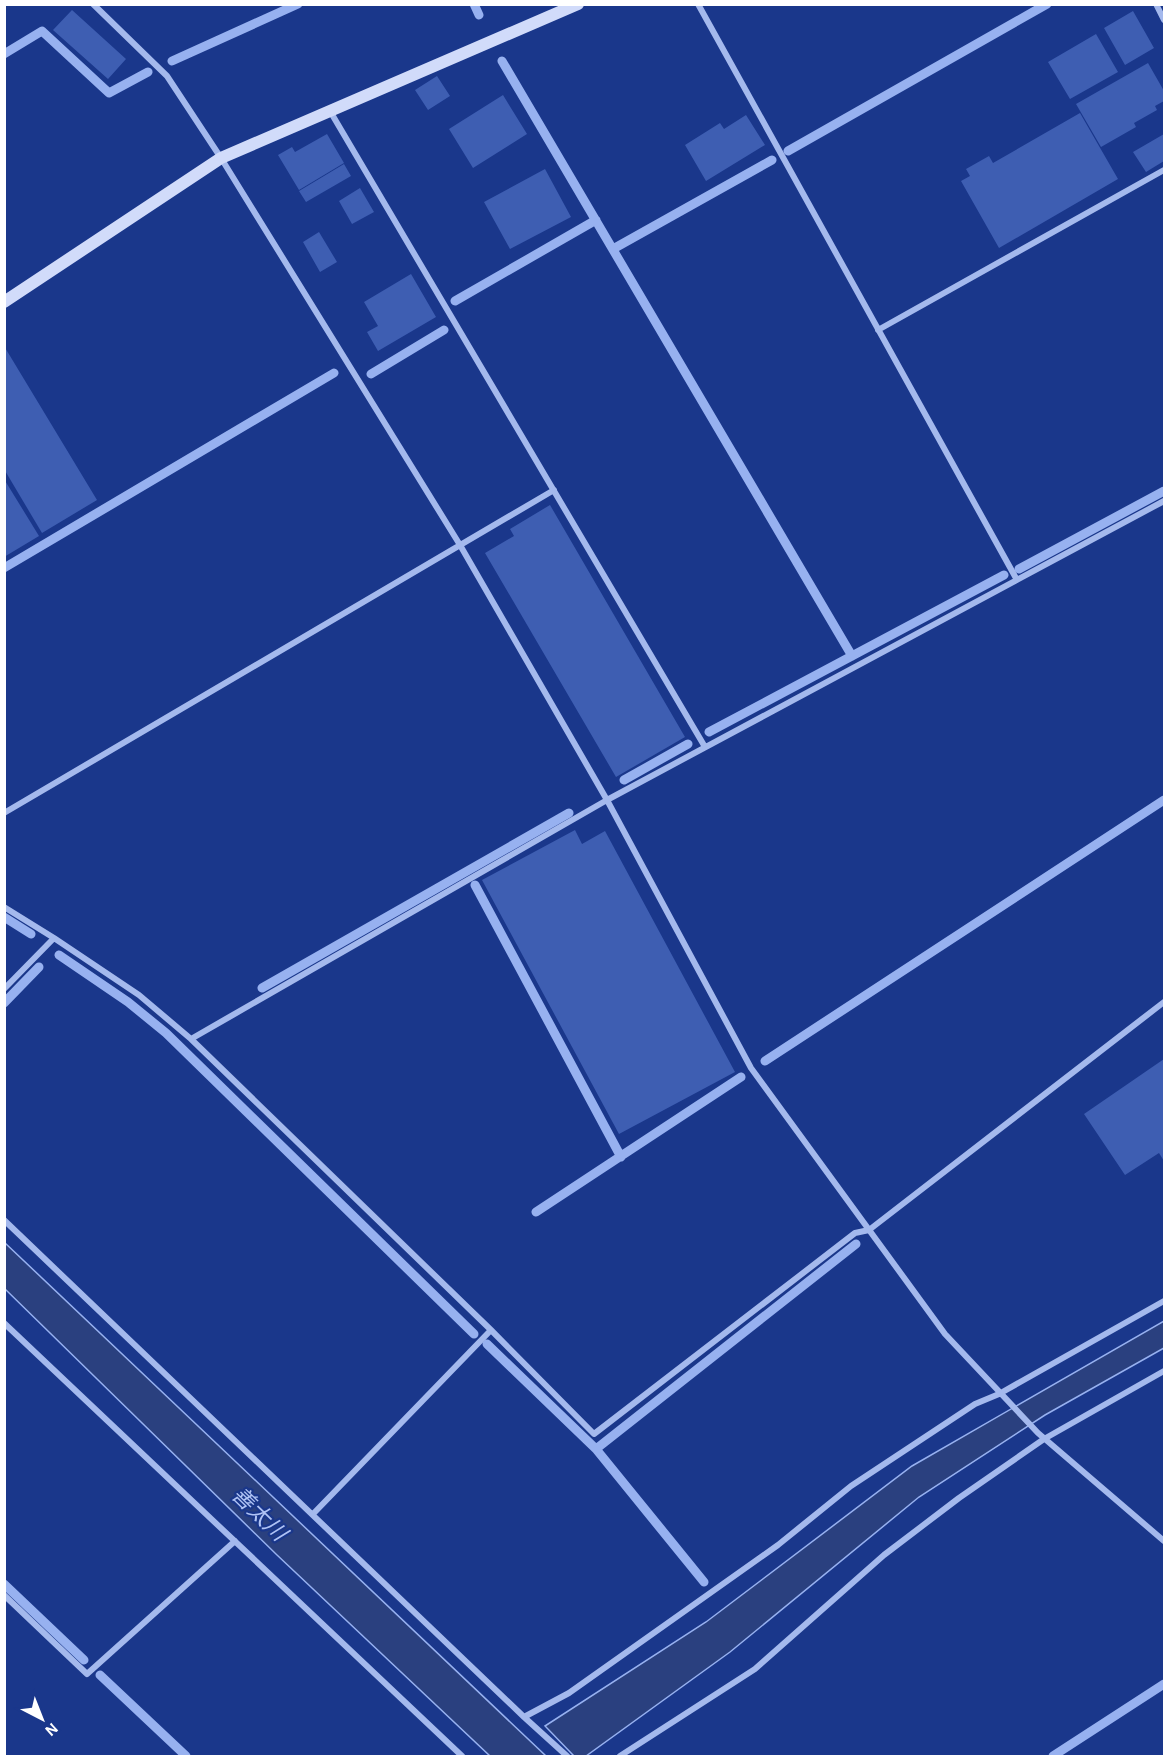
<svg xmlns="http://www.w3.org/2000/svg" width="1169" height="1761" viewBox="0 0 1169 1761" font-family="'Alegreya Sans','Noto Sans JP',sans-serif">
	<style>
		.water { fill: #2a407f; stroke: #97b1f0; stroke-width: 1.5 }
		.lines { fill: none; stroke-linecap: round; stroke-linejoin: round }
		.stream { stroke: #97b1f0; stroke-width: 9 }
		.building { fill: #3e5eb2 }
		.street { stroke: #a4b9ed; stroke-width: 6 }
		.secondary { stroke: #d1dbfa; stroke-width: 12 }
		.labels { text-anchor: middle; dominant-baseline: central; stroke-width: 4.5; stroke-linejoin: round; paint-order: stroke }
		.water-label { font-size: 22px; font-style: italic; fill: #b0c3f5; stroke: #1a378b }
	</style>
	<rect width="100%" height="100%" fill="#1a378b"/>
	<path class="water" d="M4 1242 546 1756H490L277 1555 5 1289Z
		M1164 1321V1348L1045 1415 919 1497 730 1652 586 1756H574L545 1726 706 1622 912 1466Z"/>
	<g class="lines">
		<path class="stream" d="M474 4 479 15
			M4 54 42 31 109 93 148 72
			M172 61 298 4
			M502 61 852 656
			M788 151 1047 4
			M613 249 772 160
			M455 301 596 220
			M371 374 444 330
			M4 568 334 373
			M1019 569 1164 491
			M709 732 1004 575
			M624 780 688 744
			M475 885 621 1157
			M4 917 31 934
			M59 955 128 1002 166 1033 474 1334
			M262 988 569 813
			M4 1003 39 967
			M765 1061 1164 800
			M536 1212 741 1077
			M487 1344 596 1449 704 1582
			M596 1449 856 1244
			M4 1584 84 1660
			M100 1675 186 1756
			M1053 1756 1164 1684"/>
	</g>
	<path class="building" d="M72 10 126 59 108 79 53 30Z
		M1133 11 1154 48 1125 65 1104 28Z
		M1096 34 1118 72 1070 99 1048 62Z
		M1148 63 1164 91V101L1155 106 1157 110 1134 123 1136 127 1101 147 1076 104Z
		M437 76 450 96 428 110 415 90Z
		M503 95 527 134 473 168 449 129Z
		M1080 113 1118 179 999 248 961 181 970 176 966 169 989 156 993 163Z
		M746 115 765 145 706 181 685 145 720 123 724 129Z
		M327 134 344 163 299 190 278 155 292 147 295 152Z
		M1164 134V161L1146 172 1133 152Z
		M344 164 351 176 306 202 299 191Z
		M545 169 571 217 510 249 484 202Z
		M360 188 374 212 352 224 339 201Z
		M319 232 337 262 320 272 303 242Z
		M411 274 436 317 378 351 367 332 378 326 364 302Z
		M4 346 97 500 42 533 4 469Z
		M4 479 39 536 4 557Z
		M550 505 685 737 616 777 485 553 514 536 510 529Z
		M575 830 582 844 605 831 735 1072 619 1134 482 880Z
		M1164 1059V1161L1159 1153 1125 1175 1084 1114Z"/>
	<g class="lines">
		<path class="street" d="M93 4 167 76 221 158 460 545 607 800 751 1068 945 1334 1038 1433 1164 1541
			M698 4 1017 580
			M1156 4 1164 20
			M330 111 705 747
			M878 330 1164 170
			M4 813 554 490
			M4 907 54 938
			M4 989 54 938 139 995 191 1039 607 800 1164 501
			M191 1039 491 1330 594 1434 855 1233 869 1230 1164 1002
			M4 1220 524 1717
			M4 1323 462 1756
			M313 1514 491 1330
			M4 1595 87 1674 235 1541
			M567 1756 524 1717 569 1693 778 1545 851 1486 975 1404 999 1394 1164 1301
			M620 1756 755 1669 884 1555 959 1498 1044 1439 1164 1371"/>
		<path class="secondary" d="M4 302 221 158 578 4"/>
	</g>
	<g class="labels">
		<g class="water-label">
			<text transform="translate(259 1514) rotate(44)">善太川</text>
		</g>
	</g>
	<rect width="1169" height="1761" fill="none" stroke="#ffffff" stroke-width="12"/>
	<g transform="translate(42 1719) rotate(138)" stroke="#1a378b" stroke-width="4.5" paint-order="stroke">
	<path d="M0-4.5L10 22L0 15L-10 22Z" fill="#ffffff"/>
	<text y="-9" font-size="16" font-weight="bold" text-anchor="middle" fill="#ffffff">N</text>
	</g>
</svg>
